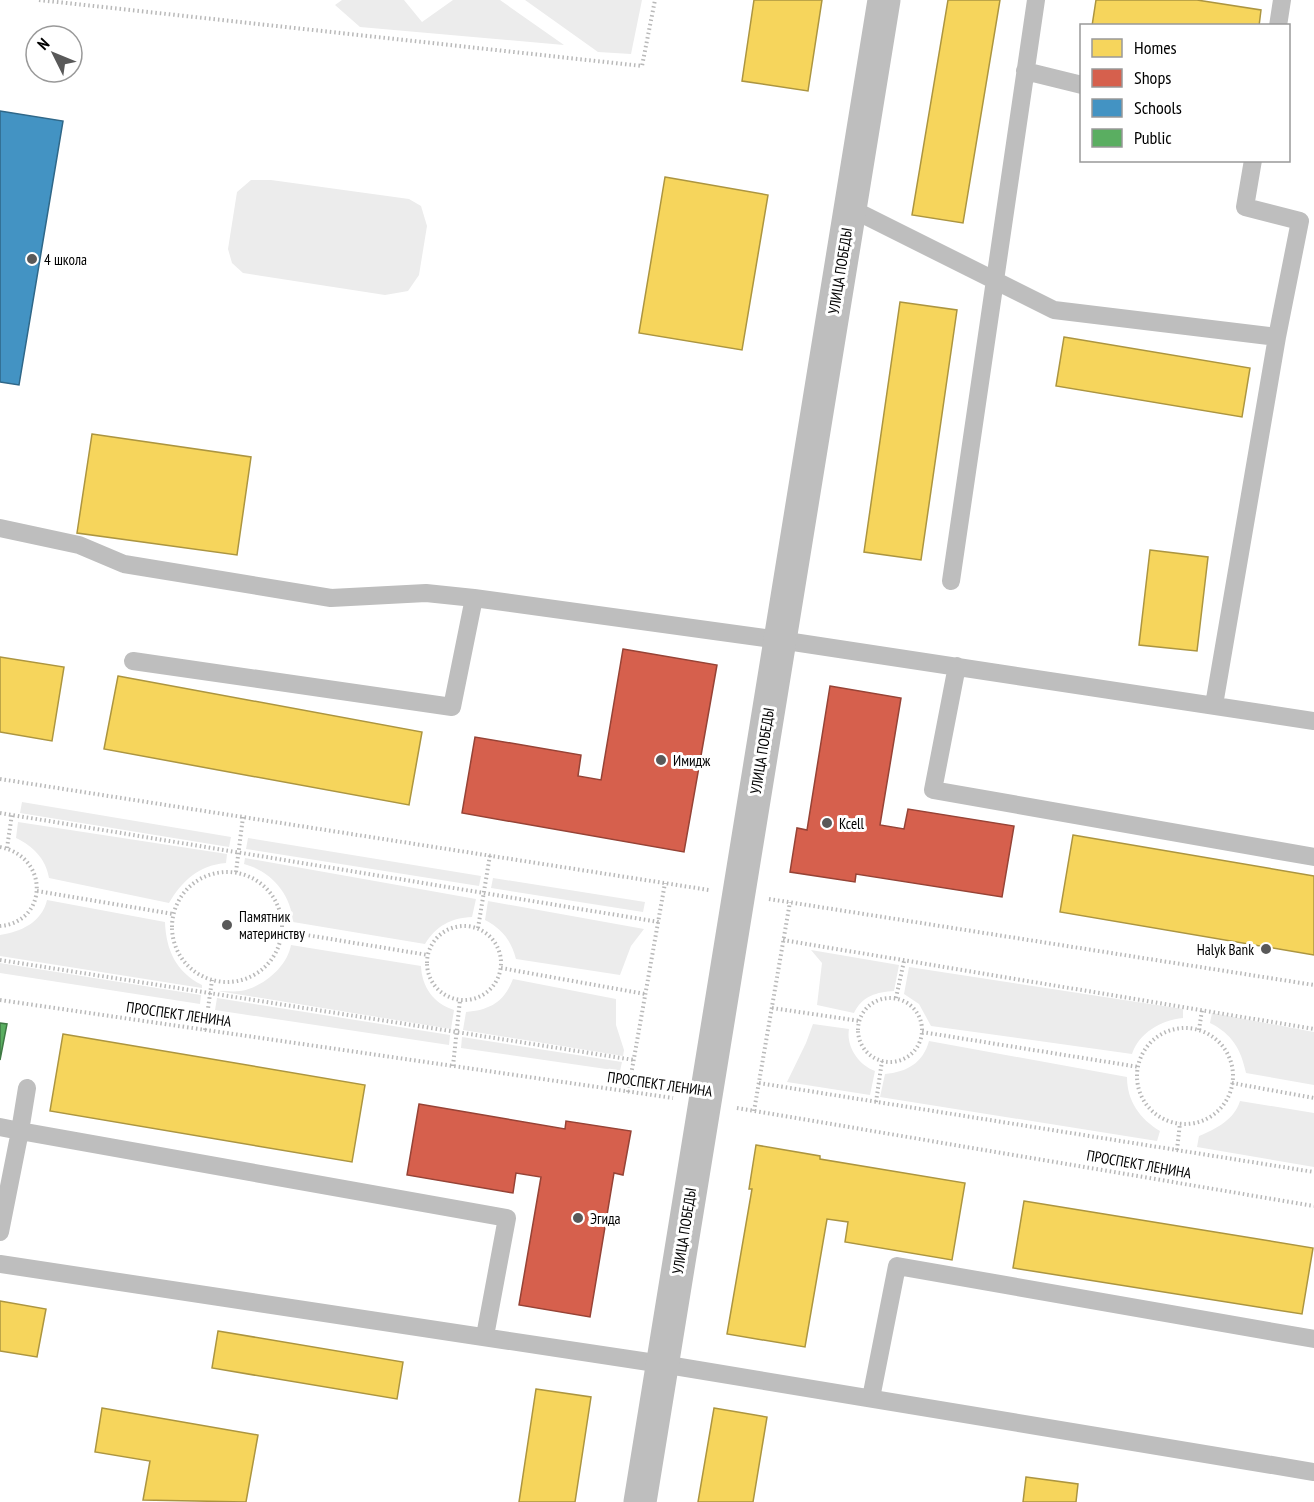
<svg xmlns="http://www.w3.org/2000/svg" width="1314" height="1502" viewBox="0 0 1314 1502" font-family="'PT Sans Narrow',sans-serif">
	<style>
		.green { fill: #ececec }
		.homes { fill: #f6d55c; stroke: #ac9540; stroke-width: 1.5 }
		.shops { fill: #d6604d; stroke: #964336; stroke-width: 1.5 }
		.schools { fill: #4393c3; stroke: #2f6788; stroke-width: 1.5 }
		.public { fill: #5aae61; stroke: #3f7a44; stroke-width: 1.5 }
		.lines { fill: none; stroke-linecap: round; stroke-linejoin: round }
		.path { stroke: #b9b9b9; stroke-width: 4; stroke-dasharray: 1.5 3; stroke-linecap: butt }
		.lane { stroke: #bebebe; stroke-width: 18 }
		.street { stroke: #bebebe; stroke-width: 33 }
		.poi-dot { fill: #595959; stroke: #fff; stroke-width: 2 }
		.labels { text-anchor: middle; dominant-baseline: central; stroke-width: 6; stroke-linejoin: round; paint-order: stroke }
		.poi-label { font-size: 15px; fill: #000; stroke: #fff; text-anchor: start }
		.street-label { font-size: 15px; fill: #000; stroke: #fff }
	</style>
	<rect width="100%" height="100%" fill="#fff"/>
	<path class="green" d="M342 0H404L422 22 453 0H500L564 45 360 27 335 5Z
		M525 0H642L631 54 598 52Z
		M251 180H271L409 199 421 206 427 226 419 275 408 291 385 295 243 273 232 263 228 249 237 192Z
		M22 802 231 837 229 847 20 813Z
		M18 822 227 854 226 863C199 865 182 881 169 903L49 878C46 859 33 846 16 838Z
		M248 838 481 876 479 886 246 849Z
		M245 858 476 899 472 917C451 918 436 926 425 944L293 922C291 894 271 871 244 864Z
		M493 878 645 902 643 912 491 888Z
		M47 900 165 922C166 950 176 972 202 985V988L0 956V935C21 932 42 922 47 900Z
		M488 901 644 929 631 946 620 975 516 959C511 940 502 929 485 920Z
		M291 945 421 966C422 987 433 1003 454 1010L451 1029 218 991C224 991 234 992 241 991 263 987 287 967 291 945Z
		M811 950 899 965 894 991C877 992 862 996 854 1013L817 1005 822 963Z
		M0 963 201 995 200 1004 0 973Z
		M909 967 1183 1009V1018C1161 1020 1139 1033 1132 1054L931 1026 919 1004 904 994Z
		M513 979 616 999V1025L624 1050 623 1056 463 1030 466 1012C490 1010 504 1002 513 979Z
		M217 998 450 1035 449 1045 215 1010Z
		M1212 1013 1314 1032V1085L1246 1073C1241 1049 1232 1034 1210 1023Z
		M813 1024 849 1029C846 1046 858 1065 875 1071L870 1095 787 1082 806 1043Z
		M462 1037 622 1062 620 1071 461 1048Z
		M929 1041 1127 1077C1127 1101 1140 1119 1160 1131L1157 1141 880 1097 885 1074C907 1072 923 1063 929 1041Z
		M1240 1101 1314 1113V1167L1197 1147 1199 1136C1216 1129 1234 1120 1240 1101Z"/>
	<path class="homes" d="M754 0H822L808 91 742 81Z
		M948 0H1000L963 223 912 215Z
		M1096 0H1197L1261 10 1259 26H1092Z
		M665 177 768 195 742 350 639 333Z
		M900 302 957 310 921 560 864 552Z
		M1064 337 1250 368 1242 417 1056 386Z
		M92 434 251 457 237 555 77 533Z
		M1150 550 1208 557 1197 651 1139 645Z
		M0 657 64 667 52 741 0 732Z
		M118 676 422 732 409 805 104 749Z
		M1073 835 1314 876V955L1060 912Z
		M63 1034 365 1085 352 1162 50 1111Z
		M756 1145 820 1156V1159L965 1183 952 1260 845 1242 848 1222 827 1219 805 1347 727 1334 752 1189H749Z
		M1024 1201 1313 1248 1302 1314 1013 1268Z
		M0 1301 46 1309 37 1357 0 1351Z
		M218 1331 403 1362 397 1399 212 1368Z
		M536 1389 591 1397 575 1502H519Z
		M102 1408 258 1435 246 1502 143 1500 150 1461 95 1452Z
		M714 1408 767 1417 753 1502H698Z
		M1026 1477 1078 1484 1076 1502H1023Z"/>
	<path class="shops" d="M623 649 717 665 684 852 462 813 475 737 581 755 578 776 601 780Z
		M830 686 901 698 880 825 904 829 908 809 1014 826 1002 897 856 874 855 882 790 872 797 828 807 830Z
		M419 1104 565 1129 566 1121 631 1131 623 1175 614 1173 590 1317 519 1305 541 1177 516 1173 513 1193 407 1175Z"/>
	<path class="schools" d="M0 111 63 121 19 385 0 382Z"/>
	<path class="public" d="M0 1023 7 1024 0 1060Z"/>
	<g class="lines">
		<path class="path" d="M39 0 642 66 655 0
			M0 779 709 890
			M0 813 659 922
			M0 847C50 857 48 922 0 926
			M7 848 12 814
			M172 927a55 55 0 1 1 110 0a55 55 0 1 1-110 0Z
			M236 872 243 817
			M37 891 173 914
			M769 899 1314 985
			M427 963a37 37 0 1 1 74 0a37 37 0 1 1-74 0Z
			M478 928 490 855
			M282 931 428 955
			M783 940 1314 1029
			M0 960 634 1060
			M501 968 645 994
			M858 1030a32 32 0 1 1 64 0a32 32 0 1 1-64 0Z
			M896 998 904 961
			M0 1000 673 1098
			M772 1008 860 1021
			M1137 1076a48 48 0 1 1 96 0a48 48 0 1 1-96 0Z
			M205 1030 212 980
			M1199 1030 1202 1010
			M922 1032 1139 1067
			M453 1066 460 1000
			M759 1083 1314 1172
			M1232 1083 1314 1098
			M628 1092 665 883
			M876 1102 882 1061
			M737 1108 1314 1206
			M754 1111 790 902
			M1177 1150 1180 1123"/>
		<path class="lane" d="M1278 26 1282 0
			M1025 71 1082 85
			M1253 160 1245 207 1300 221 1277 337
			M850 208 1054 310 1277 337 1214 705
			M0 528 79 545 124 564 331 598 426 593 474 598 780 640 1314 721
			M951 581 1036 0
			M133 661 452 707 474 598
			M957 666 933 790 1314 857
			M0 1127 20 1131 27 1088
			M0 1232 20 1131 507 1218 485 1336
			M0 1264 662 1364 1314 1472
			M871 1398 897 1266 1314 1339"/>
		<path class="street" d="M640 1502 884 0"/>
	</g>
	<g class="poi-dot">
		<circle cx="32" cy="259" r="6"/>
		<circle cx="661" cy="760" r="6"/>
		<circle cx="827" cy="823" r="6"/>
		<circle cx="227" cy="925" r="6"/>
		<circle cx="1266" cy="949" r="6"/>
		<circle cx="578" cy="1218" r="6"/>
	</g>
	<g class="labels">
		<g class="poi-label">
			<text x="44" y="259">4 школа</text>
			<text x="673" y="760">Имидж</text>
			<text x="839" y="823">Kcell</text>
			<text x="239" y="916">Памятник<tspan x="239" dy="17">материнству</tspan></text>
			<text x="1254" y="949" text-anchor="end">Halyk Bank</text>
			<text x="590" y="1218">Эгида</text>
		</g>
		<g class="street-label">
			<text transform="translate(840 271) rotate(-81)">УЛИЦА ПОБЕДЫ</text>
			<text transform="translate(762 751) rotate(-81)">УЛИЦА ПОБЕДЫ</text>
			<text transform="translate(179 1014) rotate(8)">ПРОСПЕКТ ЛЕНИНА</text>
			<text transform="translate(660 1084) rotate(8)">ПРОСПЕКТ ЛЕНИНА</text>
			<text transform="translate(1139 1164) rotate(10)">ПРОСПЕКТ ЛЕНИНА</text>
			<text transform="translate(684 1231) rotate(-81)">УЛИЦА ПОБЕДЫ</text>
		</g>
	</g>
	<rect x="1080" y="24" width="210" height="138" fill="#ffffff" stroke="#999999" stroke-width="1.5"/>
	<rect x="1092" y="39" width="30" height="18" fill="#f6d55c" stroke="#999999" stroke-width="1.5"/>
	<text x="1134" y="54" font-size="18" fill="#000000">Homes</text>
	<rect x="1092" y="69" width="30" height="18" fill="#d6604d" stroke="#999999" stroke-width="1.5"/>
	<text x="1134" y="84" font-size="18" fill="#000000">Shops</text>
	<rect x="1092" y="99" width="30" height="18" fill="#4393c3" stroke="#999999" stroke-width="1.5"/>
	<text x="1134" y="114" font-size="18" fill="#000000">Schools</text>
	<rect x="1092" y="129" width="30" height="18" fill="#5aae61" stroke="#999999" stroke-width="1.5"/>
	<text x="1134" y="144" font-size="18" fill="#000000">Public</text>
	<g transform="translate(54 54) rotate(313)"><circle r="28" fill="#ffffff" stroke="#999999" stroke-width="1.5"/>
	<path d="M0-4.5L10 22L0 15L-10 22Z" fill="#595959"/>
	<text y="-9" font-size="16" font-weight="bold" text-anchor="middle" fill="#000000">N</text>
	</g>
</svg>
